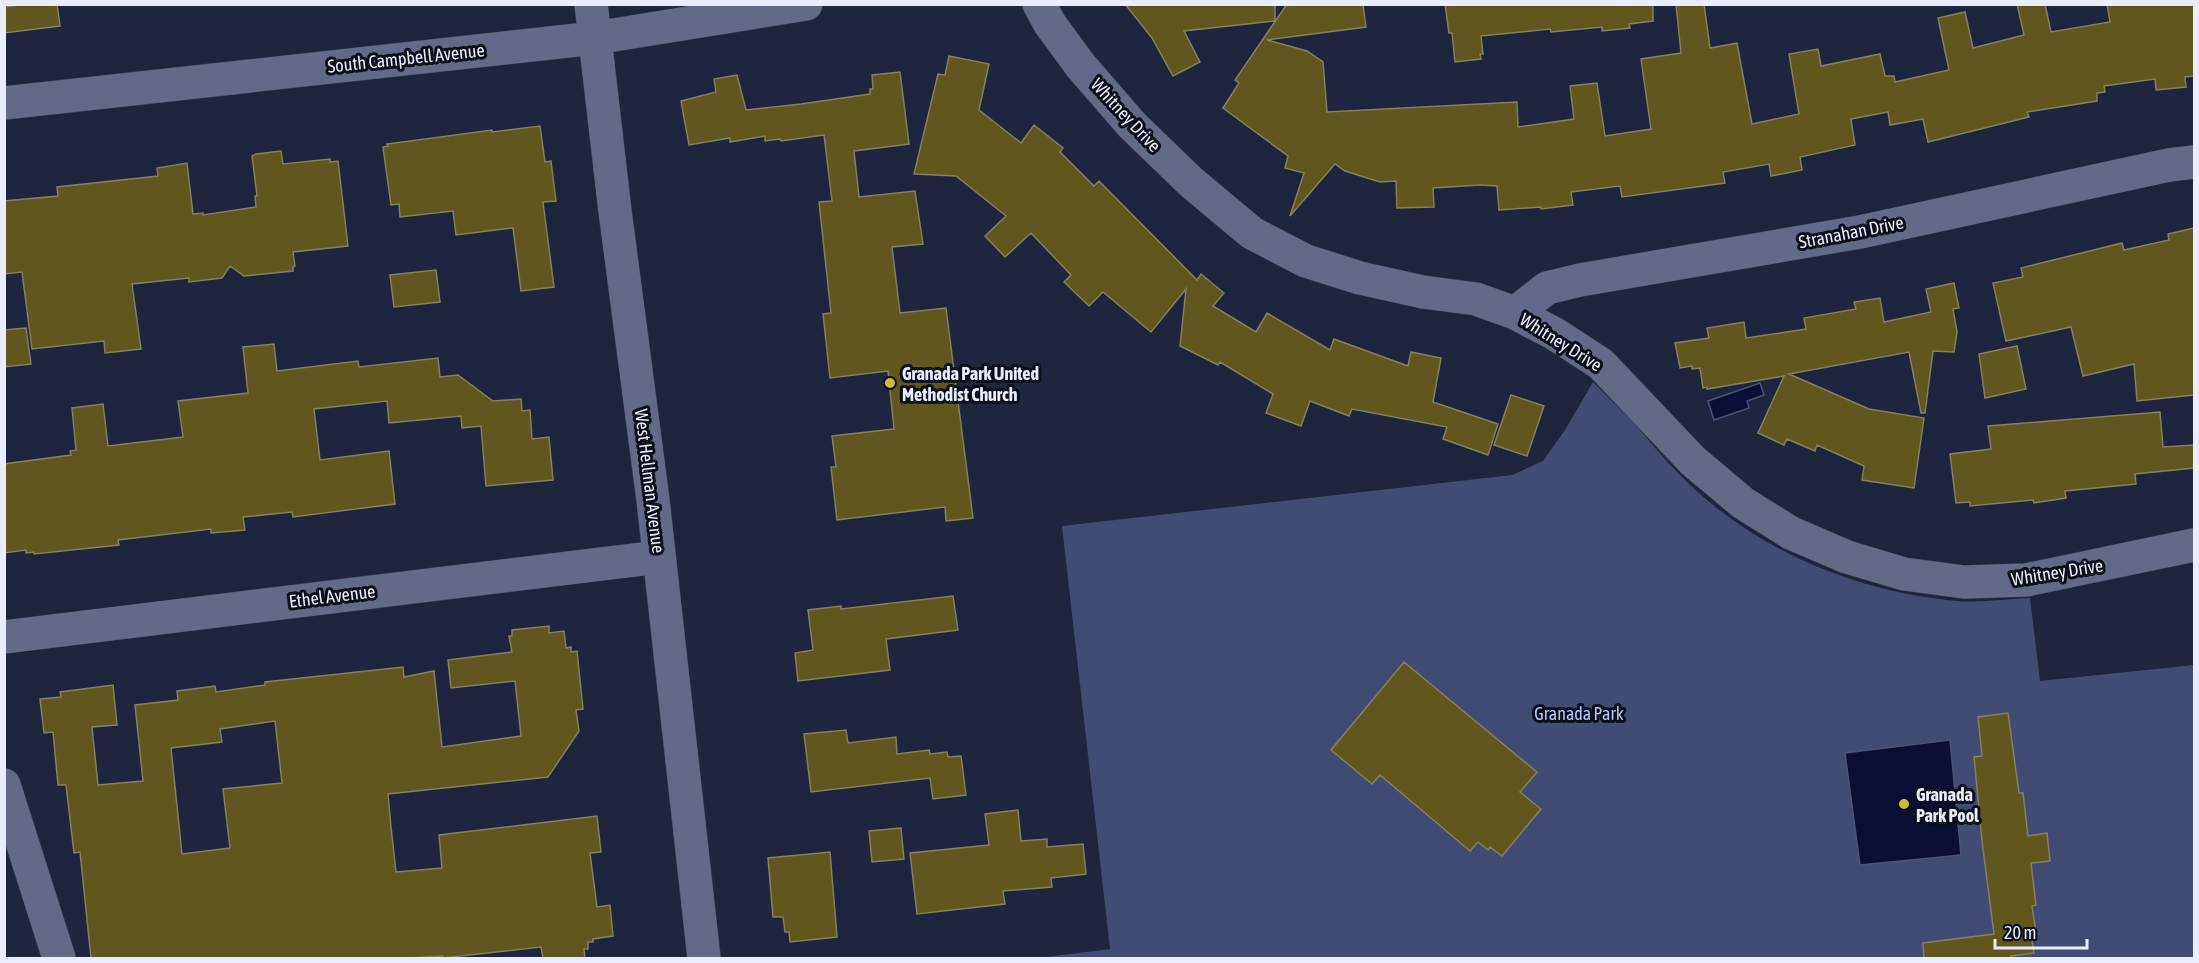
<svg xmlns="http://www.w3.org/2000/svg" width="2199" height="963" viewBox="0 0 2199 963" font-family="'Asap Condensed',sans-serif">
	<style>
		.green { fill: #424b73 }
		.water { fill: #0b0e36; stroke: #4e5172; stroke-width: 1.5 }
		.building { fill: #60571f; stroke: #847f5e; stroke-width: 1.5; fill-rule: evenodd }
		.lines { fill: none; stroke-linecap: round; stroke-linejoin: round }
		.minor-casing { stroke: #3f4359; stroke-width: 34 }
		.minor { stroke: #626a88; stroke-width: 33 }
		.poi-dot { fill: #ccb938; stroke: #0c0f1a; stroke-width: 2 }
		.labels { text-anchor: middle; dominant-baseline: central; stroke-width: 6; stroke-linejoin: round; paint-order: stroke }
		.street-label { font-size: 18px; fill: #e9edff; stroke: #0c0f1a }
		.poi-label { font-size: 18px; font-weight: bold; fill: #e9edff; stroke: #0c0f1a; text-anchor: start }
		.park-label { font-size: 18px; fill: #b3c3fe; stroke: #0c0f1a }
	</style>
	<rect width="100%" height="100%" fill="#1f253e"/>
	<path class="green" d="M1593 382C1607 396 1621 410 1635 424 1649 440 1662 457 1677 472 1750 548 1853 592 1957 601 1980 603 2006 599 2030 598L2040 681 2194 665V958H1038L1110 949 1062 526 1512 475 1543 461 1565 430Z"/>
	<path class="water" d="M1760 383 1764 395 1747 401 1749 408 1714 420 1708 401Z
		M1950 740 1961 855 1860 865 1845 753Z"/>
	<path class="building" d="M28 4H57L60 26 4 33V7Z
		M1125 4H1275V21L1184 31 1200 62 1173 76 1152 38Z
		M1287 4H1363L1366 27 1267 40 1307 51 1323 62 1327 112 1517 102 1518 127 1574 119 1570 86 1597 83 1605 136 1651 129 1641 59 1681 53 1676 4H1704L1710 48 1737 43 1752 124 1799 114 1789 54 1818 49 1821 66 1880 54 1885 76H1894L1895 82 1949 70 1938 18 1965 12 1973 48 2024 35 2017 4H2045L2051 32 2110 22 2107 4H2194V76L2185 77 2186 87 2156 90 2155 79 2104 86 2105 92 2097 93V101L2027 112 2029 117 1928 142 1923 119 1890 125 1888 112 1851 119 1855 145 1800 157 1802 170 1771 176 1769 164 1723 172 1725 183 1622 197 1620 186 1571 192 1573 205 1541 209V207L1499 210 1497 186 1480 185 1433 188 1434 207 1397 208 1396 181 1380 182 1345 171 1335 164 1290 216 1304 173 1285 168 1288 156 1223 108 1239 83 1235 80Z
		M1445 4H1653V21L1629 24 1630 28 1602 31V27L1551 32 1550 29 1481 36 1483 54H1480L1481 59 1455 62 1452 33H1449Z
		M949 56 989 64 979 110 1021 143 1034 125 1063 148 1060 152 1094 186 1099 181 1197 280 1201 274 1224 293 1213 306 1256 332 1267 313 1330 350 1334 339 1408 366 1411 352 1441 358 1433 402 1498 424 1488 455 1443 439 1447 427 1352 409 1349 416 1310 401 1301 426 1266 413 1273 394 1220 362 1218 365 1180 346 1186 289 1151 332 1103 292 1089 306 1064 282 1071 275 1031 233 1005 257 985 236 1006 216 956 176 914 174 938 74 945 75Z
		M900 72 909 144 854 151 859 197 915 191 923 244 892 247 900 313 946 308 973 518 946 521 945 507 837 520 831 467H836L832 436 894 429 888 371 830 378 823 314 831 313 819 202 832 201 824 135 781 141 780 139 765 141V136L730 142V138L689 145 681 101 716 92 714 79 737 75 746 110 801 104 870 94V89H873L872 75Z
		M540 126 545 162 551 161 556 201 543 202 554 287 521 291 513 228 456 235 453 211 400 217 399 204 391 205 383 147 388 146 387 144 492 130V132Z
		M281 151 283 164 330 159V162L338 161 348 246 293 252 295 266 293 267V271L244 276 230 266 222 278 189 282V278L132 284 141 349 105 353 104 341 32 349 22 272 4 274V201L58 196 57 187 158 176 157 168 187 163 193 214 203 213V215L256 207 255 196H257L252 156 256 154Z
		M2194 228V395L2137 401 2134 364 2083 376 2071 327 2006 341 1993 283 2023 277 2021 268 2122 243 2124 250 2169 240 2168 234Z
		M436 270 440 302 394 307 390 275Z
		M1954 283 1959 308 1953 309 1957 332 1954 352 1933 351 1925 413H1921L1909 352 1789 374 1869 409 1924 418 1914 488 1862 480 1864 466 1817 445 1815 451 1787 439 1784 445 1758 433 1784 376 1707 389V387L1703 388 1700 368 1692 369V366L1680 368 1675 343 1709 338 1707 328 1744 322 1746 338 1806 329 1804 318 1856 309 1854 302 1880 298 1884 322 1931 312 1926 289Z
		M26 328 31 364 4 367V330Z
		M274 344 277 371 358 361 359 367 438 358 440 377 458 375 493 401 521 399 522 411 530 410 532 439 549 437 553 480 486 486 481 426 462 428 461 416 389 423 387 401 314 409 320 460 389 451 395 504 293 517 292 512 243 517 245 530 211 533V529L118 540 119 545 34 554V552L26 553V550L4 553V464L71 455 70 451 76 450 72 408 103 404 108 446 183 437 178 401 248 393 243 347Z
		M2017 346 2026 389 1985 398 1979 354Z
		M1511 395 1544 406 1527 456 1494 445Z
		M2160 412 2163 447 2194 445V468L2135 474 2136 484 2065 491 2066 498 2034 503 2033 500 1970 506V502L1956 503 1950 454 1991 449 1988 426Z
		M953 596 958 630 886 639 890 670 798 681 795 653 813 650 808 610 841 606V609Z
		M549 626V633L564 631 566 648 571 647V652L577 651 583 709 576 710 579 731 548 777 388 794 391 827 396 872 442 868 439 835 597 816 601 852 590 853 597 907 610 905 613 936 593 939V942H588V949H584L585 958H543L541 947 443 958V956L409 958H91L80 852 74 853 66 785H58L53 732 44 733 40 699 61 697 60 692 113 685 117 725 92 727 98 785 143 781 135 705 178 700 177 691 215 686 216 692 265 685V682L403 667 404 677 434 671 442 747 521 736 515 681 451 688 448 660 512 652 509 636H512V630ZM275 721 282 783 223 789 230 848 182 854 171 748 222 742 220 729Z
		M1404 662 1537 772 1520 792 1541 809 1502 856 1490 847 1488 850 1478 842 1470 851 1380 775 1372 784 1331 750Z
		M2008 713 2019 793H2023L2028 836 2047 833 2050 861 2031 863 2036 905 2032 906 2036 933 2031 934 2034 953 2011 956V958H1924L1923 943 1994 934 1982 841 1974 757 1982 756 1978 717Z
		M846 730 848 743 896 737 897 754 929 750 930 754 947 752 948 757 961 756 966 795 933 799 930 778 811 792 804 734Z
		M1018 810 1021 841 1047 839V847L1083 844 1086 874 1051 878 1052 887 1003 891 1005 904 917 914 910 853 989 845 985 814Z
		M901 828 904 859 872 862 869 831Z
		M830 852 837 937 790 942 789 932H785L783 917H773L768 858Z"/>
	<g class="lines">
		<g class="minor-casing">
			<path id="minor" d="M591 4 615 211 653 500 704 958
				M1039 4 1050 24 1080 65 1132 125 1191 182 1252 233 1306 261 1360 278 1423 292 1476 299 1515 313 1555 334 1601 364 1693 461 1743 503 1791 533 1847 557 1904 574 1964 582 2026 580 2194 545
				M4 103 595 38 806 4
				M1515 313 1547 288 1580 280 1860 232 2169 165 2194 162
				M4 637 659 557
				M4 785 59 958"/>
		</g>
		<use href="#minor" class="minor"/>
	</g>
	<g class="poi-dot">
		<circle cx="890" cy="383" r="6"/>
		<circle cx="1904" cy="804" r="6"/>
	</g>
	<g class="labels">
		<g class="street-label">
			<text transform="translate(406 58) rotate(-6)">South Campbell Avenue</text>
			<text transform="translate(1126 115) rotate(47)">Whitney Drive</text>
			<text transform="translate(1851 232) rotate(-11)">Stranahan Drive</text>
			<text transform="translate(1561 342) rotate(32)">Whitney Drive</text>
			<text transform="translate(650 481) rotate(83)">West Hellman Avenue</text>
			<text transform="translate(2057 572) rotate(-9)">Whitney Drive</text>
			<text transform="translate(332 596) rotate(-7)">Ethel Avenue</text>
		</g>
		<g class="poi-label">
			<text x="902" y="373">Granada Park United<tspan x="902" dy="21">Methodist Church</tspan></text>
			<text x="1916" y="794">Granada<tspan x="1916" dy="21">Park Pool</tspan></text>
		</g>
		<g class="park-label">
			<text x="1579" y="713">Granada Park</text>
		</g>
	</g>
	<rect width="2199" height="963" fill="none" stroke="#e9edff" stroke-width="12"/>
	<path d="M1995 939v9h92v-9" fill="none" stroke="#e9edff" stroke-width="3"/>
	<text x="2004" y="939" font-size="18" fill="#e9edff" stroke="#0c0f1a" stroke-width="4.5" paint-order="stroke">20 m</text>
</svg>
